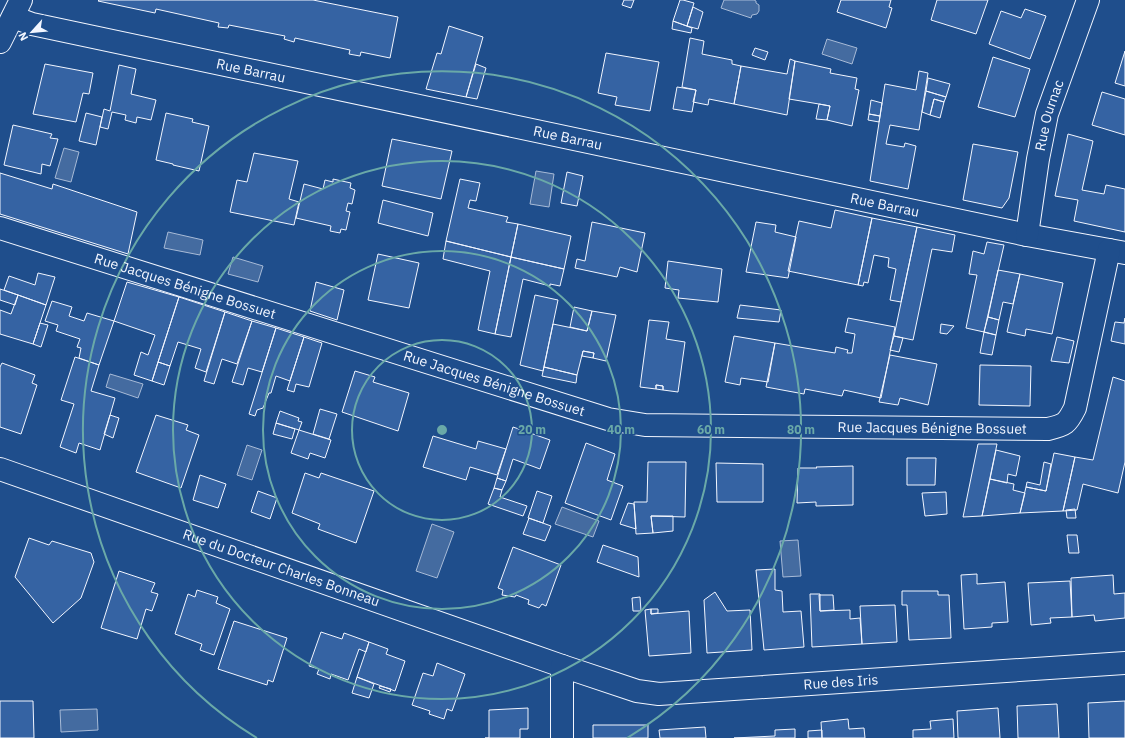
<svg xmlns="http://www.w3.org/2000/svg" width="1125" height="738" viewBox="0 0 1125 738" font-family="'IBM Plex Sans',sans-serif">
	<style>
		.water { fill: #446ba0; stroke: #a8bbd7 }
		.building { fill: #3563a3; stroke: #f2f6ff }
		.lines { fill: none; stroke-linecap: round; stroke-linejoin: round }
		.minor-casing { stroke: #f2f6ff; stroke-width: 24 }
		.secondary-casing { stroke: #f2f6ff; stroke-width: 24 }
		.minor { stroke: #1f4e8c; stroke-width: 22 }
		.secondary { stroke: #1f4e8c; stroke-width: 22 }
		.ring { fill: none; stroke: #6aa9a8; stroke-width: 2 }
		.labels { text-anchor: middle; dominant-baseline: central; stroke-width: 3; stroke-linejoin: round; paint-order: stroke }
		.street-label { font-size: 14px; fill: #f2f6ff; stroke: #1f4e8c }
		.centre { fill: #6aa9a8; stroke: #1f4e8c; stroke-width: 2 }
		.ring-label { font-size: 12px; text-anchor: middle; font-weight: bold; fill: #6aa9a8; stroke: #1f4e8c; stroke-width: 3; stroke-linejoin: round; paint-order: stroke }
	</style>
	<rect width="100%" height="100%" fill="#1f4e8c"/>
	<path class="water" d="M724 0H754L756 1V3L759 5V11L757 14 752 15 751 18 721 8Z
		M827 39 857 48 852 64 822 54Z
		M64 148 79 152 71 182 55 178Z
		M536 171 554 174 549 207 530 204Z
		M168 232 203 240 200 255 164 248Z
		M233 257 263 266 258 282 228 274Z
		M110 374 143 384 138 398 106 387Z
		M247 445 262 450 252 480 237 475Z
		M562 507 599 521 593 537 555 524Z
		M432 524 454 532 437 578 416 571Z
		M798 540 801 576 783 577 780 541Z
		M97 709 98 730 61 732 60 710Z"/>
	<path class="building" d="M99 0H313L398 17 390 58 361 52 360 56 349 54 350 50 295 38 294 42 284 39 285 36 229 25 228 28 218 27 219 23 156 9 155 13 98 1Z
		M624 0H634L631 8 622 5Z
		M680 0H683L694 3 687 26 673 21Z
		M841 0H891L889 7 892 8 886 28 837 12Z
		M937 0H988L976 34 931 20Z
		M693 7 703 12 698 29 687 26Z
		M1025 9 1046 16 1030 59 989 44 1001 11 1021 18Z
		M673 21 692 28 691 33 672 29Z
		M449 26 483 37 466 97 426 89 437 53 441 54Z
		M690 38 704 41 702 54 732 60V64L741 66 734 104 709 99 708 105 693 102 696 90 682 87Z
		M755 48 768 52 765 60 752 55Z
		M1125 51V86L1115 83Z
		M606 53 659 62 650 111 615 105 617 97 598 93Z
		M993 57 1030 69 1015 117 978 107Z
		M790 59 795 61 787 115 734 104 741 66 787 74Z
		M795 61 831 69 830 73 857 78 855 89 859 90 852 126 827 120 830 106 819 104 789 99Z
		M45 64 93 73 89 94 83 93 76 122 33 114Z
		M476 64 486 68 477 99 466 97Z
		M119 65 136 69 131 94 156 100 151 120 137 117 136 123 125 120 126 115 112 112 108 129 100 127 104 109 110 111Z
		M919 71 928 73 919 130 890 125 886 144 904 147 905 143 916 146 908 189 870 181 885 84 916 90Z
		M928 78 950 84 946 97 926 91Z
		M677 87 696 90 692 112 673 109Z
		M926 91 946 97 944 102 934 99 930 115 922 112Z
		M1102 92 1125 99V135L1092 125Z
		M934 99 944 102 940 118 930 115Z
		M871 100 882 103 880 116 869 114Z
		M819 104 830 106 827 120 816 119Z
		M86 113 102 117 96 145 79 141Z
		M166 113 193 119 192 122 209 126 199 171 173 165V164L156 160Z
		M869 114 880 116 879 122 868 120Z
		M13 125 52 134 50 138 58 139 50 166 42 164 41 174 4 165Z
		M1068 134 1093 141 1082 190 1104 194 1106 185 1125 189V232L1074 221 1078 200 1055 196Z
		M392 139 452 151 441 199 382 186Z
		M973 144 1018 152 1009 198 1002 208 963 200Z
		M254 153 298 161 289 199 299 202 294 225 230 212 237 180 247 182Z
		M567 172 583 176 577 206 561 203Z
		M0 173 52 189 53 184 137 212 128 254 0 214Z
		M333 179 351 183 350 188 355 190 352 204 348 203 346 211 350 212 346 230 341 229 340 233 330 231 331 226 296 218 304 184 323 189 325 180 333 182Z
		M460 179 480 183 476 201 470 200 468 208 508 217 506 222 518 224 511 257 446 241Z
		M383 200 433 213 428 236 378 223Z
		M835 210 872 218 858 285 788 271 799 221 831 228Z
		M872 218 917 227 901 302 890 300 896 269 888 267 889 258 874 255 868 283 864 282 863 286 858 285Z
		M592 222 645 233 637 272 620 267 617 277 575 268 577 259 585 261Z
		M756 222 776 225 775 232 796 237 788 278 746 272Z
		M518 224 571 236 564 269 511 257Z
		M917 227 955 235 952 252 932 249 913 340 894 336Z
		M446 241 511 257 495 334 478 330 490 271 443 259Z
		M987 242 1004 245 984 332 966 328 977 275 969 274 973 251 984 254Z
		M378 254 419 263 409 308 368 300Z
		M511 257 564 269 560 286 550 284V286L523 279 511 337 495 334Z
		M668 261 722 269 718 302 678 298 679 290 665 288Z
		M998 270 1020 274 1013 304 1003 302 999 320 988 317Z
		M38 273 55 277 46 305 4 290 9 276 35 285Z
		M1020 274 1063 283 1052 334 1026 329 1025 336 1007 332Z
		M127 282 179 297 152 381 134 375 141 352 148 355 155 335 114 321Z
		M316 282 344 290 337 320 310 311Z
		M0 289 18 295 15 305 0 300Z
		M18 295 46 305 33 344 0 334V310L11 314Z
		M535 295 558 300 543 371 520 365Z
		M179 297 225 312 206 372 195 368 201 349 178 342 170 366 158 362Z
		M52 301 72 307 69 316 84 321 87 313 114 321 99 365 79 358 81 348 77 347 80 339 56 331 58 325 45 321Z
		M740 305 781 310 779 322 737 318Z
		M574 307 592 311 587 331 570 327Z
		M592 311 616 315 606 361 593 358 594 353 583 351 577 375 544 367 553 324 587 331Z
		M225 312 252 321 237 364 222 359 214 384 204 381Z
		M988 317 999 320 996 335 984 332Z
		M848 318 895 327 881 398 844 390 842 396 805 389 804 394 766 387 775 343 835 353 836 347 848 350 847 353H852L855 334 845 332Z
		M1125 318V344L1111 341 1115 322 1124 323Z
		M649 320 669 322 666 339 685 342 678 392 663 390V386L656 385V389L640 387Z
		M252 321 276 328 262 372 248 368 243 385 232 382Z
		M40 323 48 325 41 347 33 344Z
		M941 324 954 326 947 334 940 333Z
		M276 328 304 337 290 381 276 376 271 393H269L263 408 257 410 255 416 249 414Z
		M984 332 996 335 992 355 980 353Z
		M734 336 775 343 768 382 741 378 740 385 725 382Z
		M894 336 903 338 899 352 890 350Z
		M304 337 322 343 309 387 296 384 294 392 287 390Z
		M1057 337 1074 341 1069 363 1051 361Z
		M583 351 594 353 593 358 582 356Z
		M890 355 937 364 928 405 900 398 898 405 879 402Z
		M75 357 99 365 91 391 115 398 100 450 79 443 76 453 60 447 74 404 61 400Z
		M158 362 170 366 164 385 152 381Z
		M2 363 35 375 32 383 37 385 21 434 0 427V367Z
		M980 365 1031 366 1030 406 979 405Z
		M544 367 577 375 576 383 542 376Z
		M355 371 375 377 373 382 409 393 398 431 342 412Z
		M1113 377 1125 381V462L1118 493 1083 484 1077 510 1063 511 1075 457 1093 460Z
		M656 385 663 386V390L656 389Z
		M320 409 337 414 329 439 313 434Z
		M280 411 299 418 298 421 302 422 299 430 276 423Z
		M110 415 119 418 113 438 104 434Z
		M156 415 188 425 186 430 199 435 181 488 136 472Z
		M276 423 295 429 292 439 273 434Z
		M513 427 550 440 540 469 513 459 506 481 497 478Z
		M299 430 331 440 325 458 310 453 308 459 291 453Z
		M433 436 476 449 478 441 506 449 497 475 470 467 466 480 423 467Z
		M586 443 615 454 607 480 623 486 611 520 565 503Z
		M978 444H997L982 516 963 517Z
		M996 450 1020 456 1016 476 1008 474 1007 483 990 479Z
		M1054 453 1075 457 1063 511 1020 513 1026 487 1046 491Z
		M907 458H936L935 485H907Z
		M648 462H686L685 517 651 516 653 533 636 534 634 502H647Z
		M1044 462 1051 464 1046 491 1026 487 1027 482 1040 485Z
		M716 463 763 464V502H717Z
		M853 466V505L816 506V502L797 503 798 468H817L816 467Z
		M305 473 319 478 321 473 374 491 356 543 318 529 320 524 292 513Z
		M200 475 226 484 218 508 193 500Z
		M497 478 506 481 502 490 494 488Z
		M990 479 1014 484 1013 490 1025 493 1020 513 982 516Z
		M494 488 502 490 500 497 527 506 523 516 488 504Z
		M258 491 277 498 270 519 251 512Z
		M537 491 552 496 543 523 528 518Z
		M946 492 947 514 925 516 922 493Z
		M628 503 634 504 636 529 620 524Z
		M1075 509 1076 518H1067L1066 510Z
		M651 516H673V531L653 533Z
		M529 518 551 526 545 541 523 534Z
		M1067 535H1077L1079 553H1069Z
		M29 538 49 545 52 541 91 553 94 562 81 598 53 623 15 577Z
		M603 545 638 557 639 577 597 562Z
		M513 547 561 565 546 606 542 604 539 608 528 604 529 600 516 595 515 597 502 595 503 590 498 588Z
		M775 569V590L782 591 783 612 801 611 804 647 764 650 756 570Z
		M119 571 155 583 151 592 158 594 152 611 146 609 137 639 101 628Z
		M977 574V584L1005 582 1008 622 992 623V627L964 629 961 575Z
		M1113 575 1114 594 1125 593V618L1095 621 1094 615 1072 617 1071 578Z
		M1070 581 1072 617 1050 618 1051 623 1031 625 1028 583Z
		M197 590 218 597 216 603 230 609 214 655 200 650 202 644 175 634 188 594 195 597Z
		M902 591H938V595H949L951 638 909 640 907 605H902Z
		M715 592 727 611 750 610 752 650 707 653 704 600Z
		M810 594H820V611L850 610V619L860 618 862 644 812 647Z
		M819 595H833L834 610 820 611Z
		M640 597 641 611H633L632 598Z
		M895 605 897 642 862 644 860 606Z
		M651 609H658V613L651 614Z
		M651 609V614L689 611 691 653 649 656 645 610Z
		M234 621 287 638 273 682 268 680 267 685 218 669Z
		M321 632 342 639 344 633 369 642 366 652 359 649 348 680 331 674 330 679 317 674 319 669 309 666Z
		M369 642 388 649 386 654 405 661 395 691 357 677Z
		M437 663 465 674 452 711 447 709 444 719 429 714 430 711 412 705 423 673 433 676Z
		M357 677 374 684 369 698 352 693Z
		M380 686 391 689 390 692 379 688Z
		M0 701H33L34 738H0Z
		M1125 701V738H1089L1088 703Z
		M1057 704 1059 738H1018L1017 706Z
		M528 708V729H520V738H485H489V710Z
		M998 708 1000 738H958L957 711Z
		M848 719 849 729 864 728 865 738H822L821 722Z
		M953 719 954 738H913V730L931 729 930 721Z
		M593 725H648V738H593Z
		M705 727 706 738H660L659 730Z
		M795 729V738H734L775 736V730Z
		M822 730V738H808V731Z"/>
	<g class="lines">
		<g class="minor-casing">
			<g id="minor">
				<path id="s1" d="M13 17 32 24 1027 235 1125 253"/>
				<path id="s2" d="M0 228 608 419 645 425 1048 429C1065 425 1067 424 1075 408L1109 250"/>
				<path id="s3" d="M1027 235 1038 159 1047 114 1088 0"/>
				<path id="s4" d="M0 469 562 666 637 691 659 694 1125 663"/>
				<path d="M562 666V738"/>
			</g>
		</g>
		<g class="secondary-casing">
			<path id="secondary" d="M0 42 21 0"/>
		</g>
		<use href="#minor" class="minor"/>
		<use href="#secondary" class="secondary"/>
	</g>
	<g class="ring">
		<circle cx="442" cy="430" r="90"/>
		<circle cx="442" cy="430" r="179"/>
		<circle cx="442" cy="430" r="269"/>
		<path d="M257 738A359 359 0 1 1 627 738"/>
	</g>
	<g class="labels">
		<g class="street-label">
			<text stroke="none"><textPath href="#s1" startOffset="244">Rue Barrau</textPath></text>
			<text stroke="none"><textPath href="#s3" startOffset="122">Rue Ournac</textPath></text>
			<text stroke="none"><textPath href="#s1" startOffset="568">Rue Barrau</textPath></text>
			<text stroke="none"><textPath href="#s1" startOffset="892">Rue Barrau</textPath></text>
			<text stroke="none"><textPath href="#s2" startOffset="194">Rue Jacques Bénigne Bossuet</textPath></text>
			<text stroke="none"><textPath href="#s2" startOffset="518">Rue Jacques Bénigne Bossuet</textPath></text>
			<text stroke="none"><textPath href="#s2" startOffset="962">Rue Jacques Bénigne Bossuet</textPath></text>
			<text stroke="none"><textPath href="#s4" startOffset="298">Rue du Docteur Charles Bonneau</textPath></text>
			<text stroke="none"><textPath href="#s4" startOffset="879">Rue des Iris</textPath></text>
		</g>
	</g>
	<circle cx="442" cy="430" r="6" class="centre"/>
	<g class="ring-label">
		<text x="532" y="434">20 m</text>
		<text x="621" y="434">40 m</text>
		<text x="711" y="434">60 m</text>
		<text x="801" y="434">80 m</text>
	</g>
	<g transform="translate(32 32) rotate(243)" stroke="#1f4e8c" stroke-width="3" paint-order="stroke">
	<path d="M0-3L7 15L0 10L-7 15Z" fill="#f2f6ff"/>
	<text y="-6" font-size="11" font-weight="bold" text-anchor="middle" fill="#f2f6ff">N</text>
	</g>
</svg>
